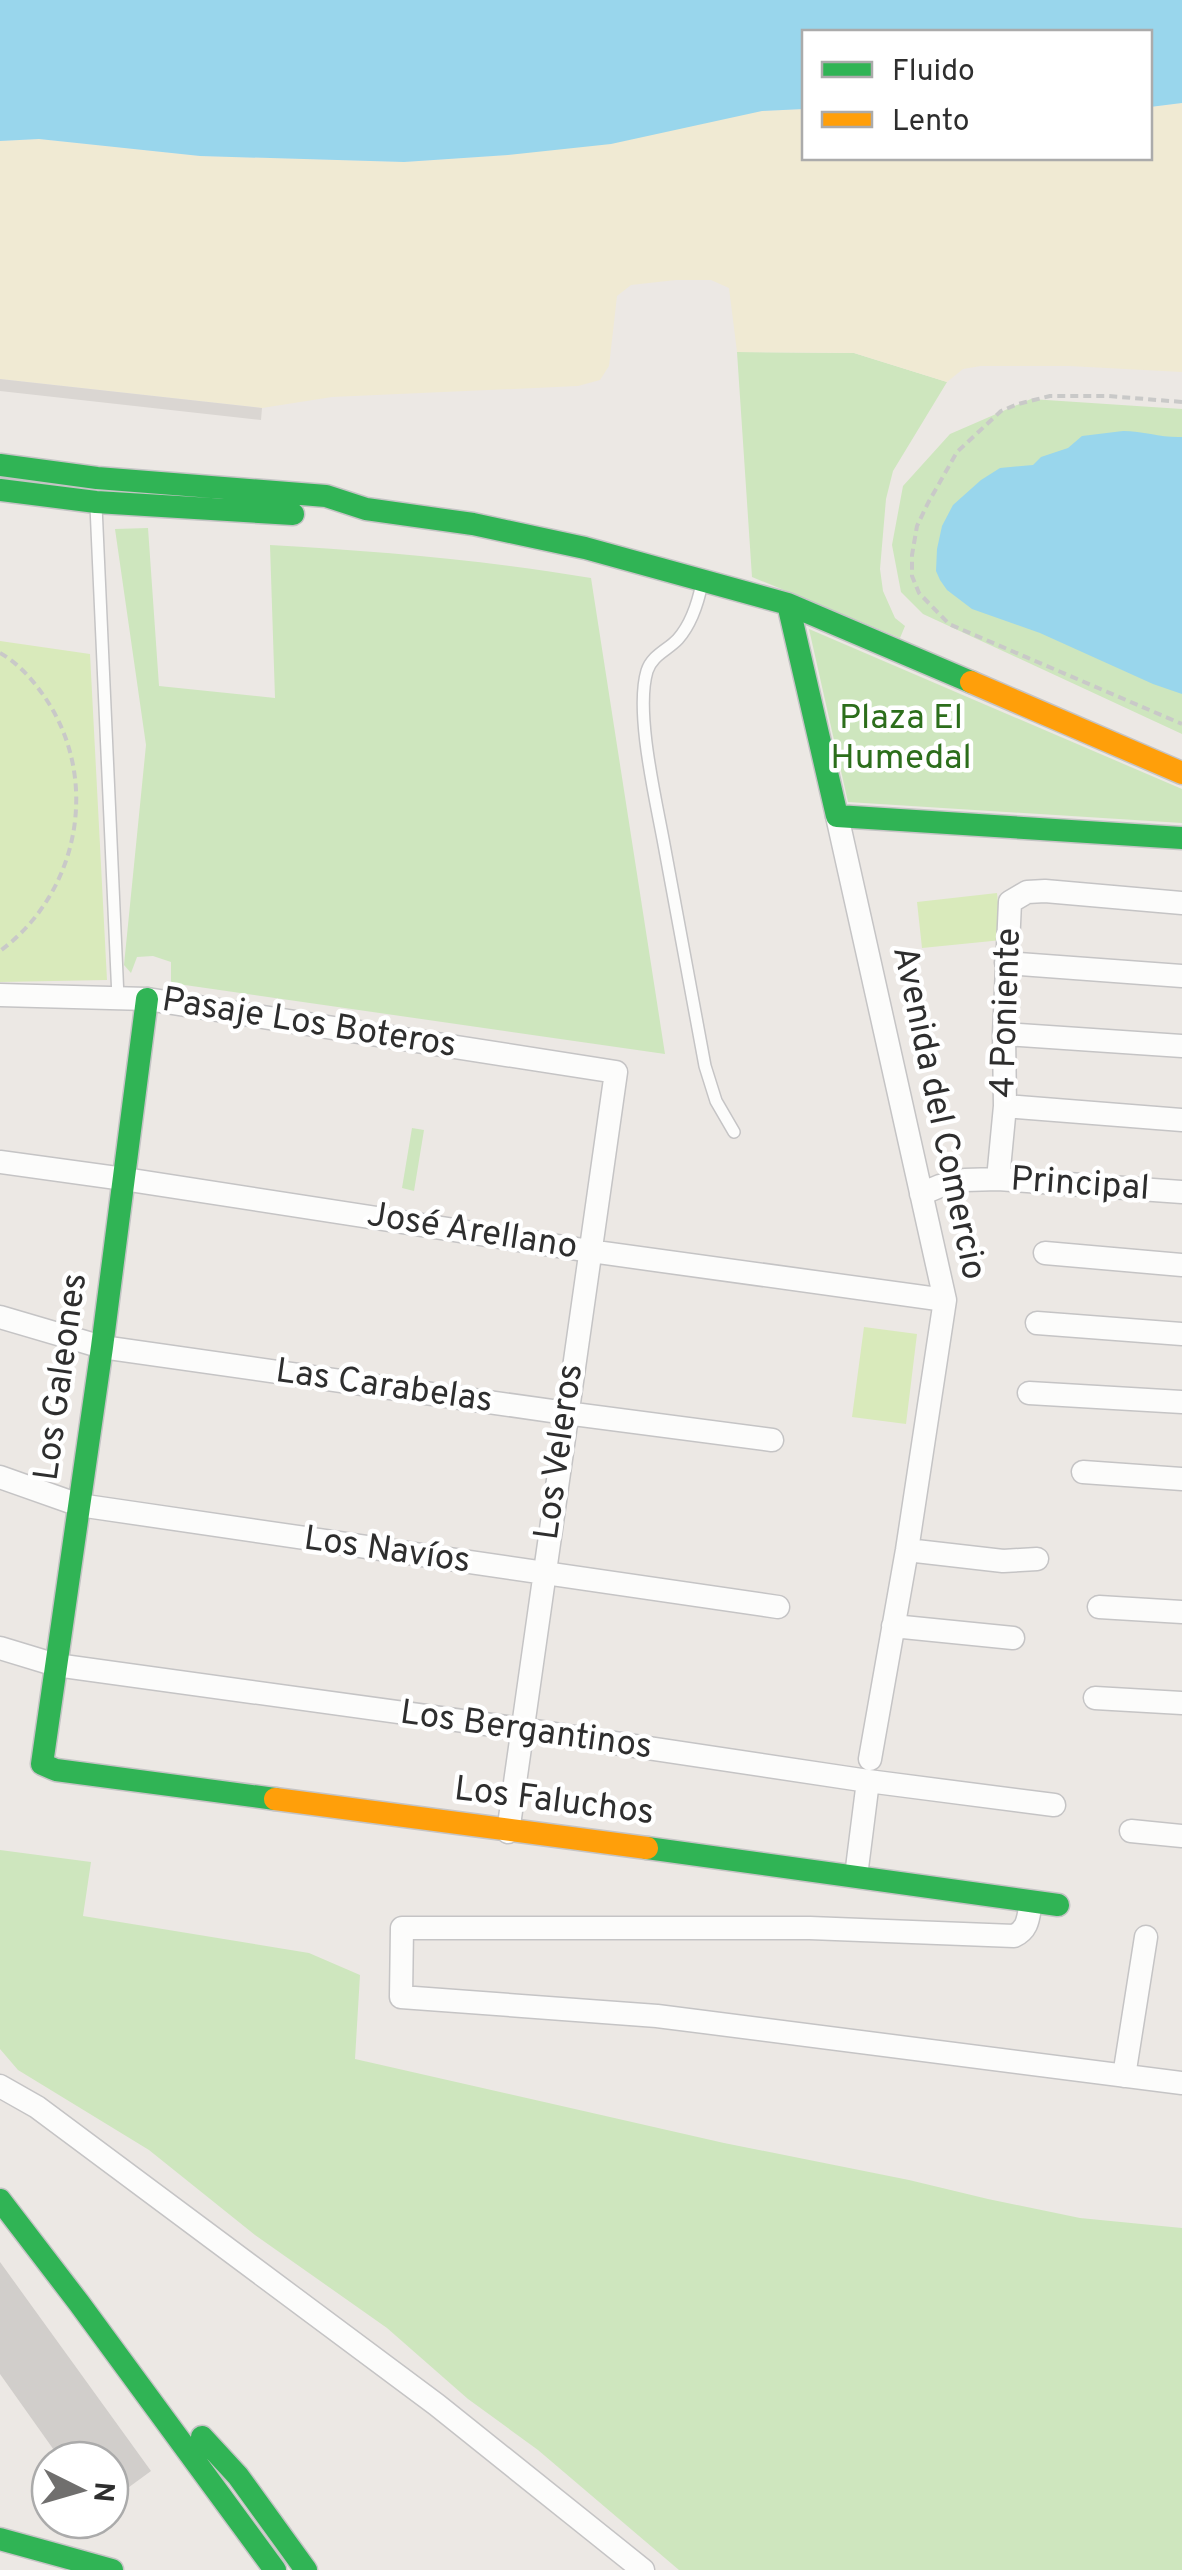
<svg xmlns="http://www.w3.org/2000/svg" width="1182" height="2570" viewBox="0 0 1182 2570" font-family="Overpass,sans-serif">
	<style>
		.green { fill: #cee6be }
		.sand { fill: #f0ead3 }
		.pitch { fill: #d9eabb }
		.plaza { fill: #dad6d2 }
		.water { fill: #99d6ec }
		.building { fill: #d1cecb }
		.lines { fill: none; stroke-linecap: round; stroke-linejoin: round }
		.lane-casing { stroke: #c5c4c5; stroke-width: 14 }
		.street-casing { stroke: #c5c4c5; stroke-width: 25 }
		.fast-casing { stroke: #c5c4c5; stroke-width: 25 }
		.slow-casing { stroke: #c5c4c5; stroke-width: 25 }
		.path { stroke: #c9c9c8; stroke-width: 4; stroke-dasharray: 8 5; stroke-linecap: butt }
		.lane { stroke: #fcfcfb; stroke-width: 11 }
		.street { stroke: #fcfcfb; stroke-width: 22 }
		.fast { stroke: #30b455; stroke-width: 22 }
		.slow { stroke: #ff9f0a; stroke-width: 22 }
		.labels { text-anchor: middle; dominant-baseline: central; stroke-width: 9; stroke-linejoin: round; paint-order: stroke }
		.park-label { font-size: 35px; fill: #2c6e1b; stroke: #fff }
		.street-label { font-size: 35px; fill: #2e2e2e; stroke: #fff }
	</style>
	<rect width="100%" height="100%" fill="#ece8e4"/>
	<path class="green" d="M737 352 854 353 947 382 893 471 886 499 880 569 883 591 895 618 905 626 900 638 752 577Z
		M1031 399 1182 409V734L923 614 901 592 892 545 903 486 950 434Z
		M148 528 159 686 275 698 270 545C378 551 484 560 591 578L665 1054 171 983V962L153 956 137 957 131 973 124 965 146 745 115 529Z
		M809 629 1182 789V823L848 802Z
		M412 1128 424 1130 414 1191 402 1188Z
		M0 1850 91 1862 83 1916 309 1953 360 1975 355 2059 724 2143 909 2180 988 2199 1080 2218 1182 2228V2570H679L538 2450 468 2399 387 2328 255 2235 149 2150 18 2070 0 2049Z"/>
	<path class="sand" d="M1182 103V372L1069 366H981L963 369 947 382 854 353 737 352 729 288 711 280H676L631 285 617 296 609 366 600 380 578 386 332 397 262 408 0 379V141L39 139 200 156 404 162 508 155 762 111 804 109V158H1150V107Z"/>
	<path class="pitch" d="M0 641 90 654 107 980 0 982Z
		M997 893 1002 940 922 948 917 902Z
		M864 1327 917 1334 906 1424 852 1417Z"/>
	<path class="plaza" d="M0 379 262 408 261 420 0 391Z"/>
	<path class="water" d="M0 0H1182V103L1150 107V32H804V109L762 111 611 144 508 155 404 162 200 156 39 139 0 141Z
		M1123 431C1144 431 1162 438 1182 437V694L1153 684 1040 633 972 609 947 590 940 580 936 571 937 549 942 526 953 505 981 480 1000 468 1033 465 1041 457 1068 448 1082 436Z"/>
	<path class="building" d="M0 2262 151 2471 110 2501V2460H61L0 2374Z"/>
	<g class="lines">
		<g class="lane-casing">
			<path id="lane" d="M96 506 118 998
				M702 583C698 603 692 623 678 639 668 650 652 655 647 671 635 711 655 796 663 839 677 915 691 990 705 1066L716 1101 734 1132"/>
		</g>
		<g class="street-casing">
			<path id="street" d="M837 816 945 1300 907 1550 870 1759
				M1006 963 1182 976
				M0 995 147 999 616 1072 508 1832
				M1004 1034 1182 1046
				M1005 1106 1182 1120
				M0 1162 124 1179 590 1251 945 1300
				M998 1179 1005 1106 1004 1034 1010 902 1027 892 1045 891 1182 903
				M921 1194 940 1186 965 1180 998 1179 1182 1192
				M1045 1253 1182 1265
				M0 1317 102 1347 566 1413 772 1440
				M1037 1323 1182 1334
				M1029 1393 1182 1402
				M1083 1472 1182 1479
				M0 1477 79 1505 778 1607
				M907 1550 1003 1561 1037 1559
				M1099 1607 1182 1612
				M893 1626 1013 1638
				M0 1648 56 1665 521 1729 868 1781 1054 1805
				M1095 1698 1182 1703
				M1131 1831 1182 1836
				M856 1876 868 1781
				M1031 1902C1028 1917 1029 1929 1014 1936L810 1928H402L401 1997 657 2016 1182 2083
				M1124 2076 1146 1937
				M0 2086 37 2107 437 2405 643 2570"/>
		</g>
		<g class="fast-casing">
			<path id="fast" d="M0 465 97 478 326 496 366 509 473 524 585 548 788 604 971 682
				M0 490 96 502 293 514
				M788 604 837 816 1182 838
				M147 999 102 1347 42 1764 56 1770 275 1799
				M647 1848 1058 1905
				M0 2200 79 2303 275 2570
				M202 2437 238 2476 306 2570
				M0 2539 112 2570"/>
		</g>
		<g class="slow-casing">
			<path id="slow" d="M971 682 1182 773
				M275 1799 647 1848"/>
		</g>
		<path class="path" d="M1182 402 1108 396H1050L1018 404 1001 411 957 452 928 503 917 526 912 555V576L919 593 949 624 1182 724
			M0 653C18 663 32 679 44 696 101 778 80 892 0 951"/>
		<use href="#lane" class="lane"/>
		<use href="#street" class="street"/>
		<use href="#fast" class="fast"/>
		<use href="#slow" class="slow"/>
	</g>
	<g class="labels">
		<g class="park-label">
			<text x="901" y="719">Plaza El<tspan x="901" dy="40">Humedal</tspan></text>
		</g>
		<g class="street-label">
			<text transform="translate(1007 1013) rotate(-88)">4 Poniente</text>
			<text transform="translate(309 1024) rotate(9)">Pasaje Los Boteros</text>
			<text transform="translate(938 1113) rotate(78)">Avenida del Comercio</text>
			<text transform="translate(1080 1185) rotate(4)">Principal</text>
			<text transform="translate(472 1232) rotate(9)">José Arellano</text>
			<text transform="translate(62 1377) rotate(-82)">Los Galeones</text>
			<text transform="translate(384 1387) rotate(8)">Las Carabelas</text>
			<text transform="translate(560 1452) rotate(-82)">Los Veleros</text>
			<text transform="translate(387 1551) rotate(8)">Los Navíos</text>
			<text transform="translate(526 1731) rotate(8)">Los Bergantinos</text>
			<text transform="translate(554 1802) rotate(7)">Los Faluchos</text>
		</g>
	</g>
	<rect x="802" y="30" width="350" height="130" fill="#ffffff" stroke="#ababab" stroke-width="2.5"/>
	<rect x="822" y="62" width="50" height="15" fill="#30b455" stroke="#ababab" stroke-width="2.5"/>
	<text x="892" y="80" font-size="30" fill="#2e2e2e">Fluido</text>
	<rect x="822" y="112" width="50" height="15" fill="#ff9f0a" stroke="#ababab" stroke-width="2.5"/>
	<text x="892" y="130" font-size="30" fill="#2e2e2e">Lento</text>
	<g transform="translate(80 2490) rotate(95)"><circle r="48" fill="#ffffff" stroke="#ababab" stroke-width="2.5"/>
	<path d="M0-8L18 38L0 25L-18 38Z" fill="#706f6e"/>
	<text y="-15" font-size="28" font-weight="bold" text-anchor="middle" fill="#2e2e2e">N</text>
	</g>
</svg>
